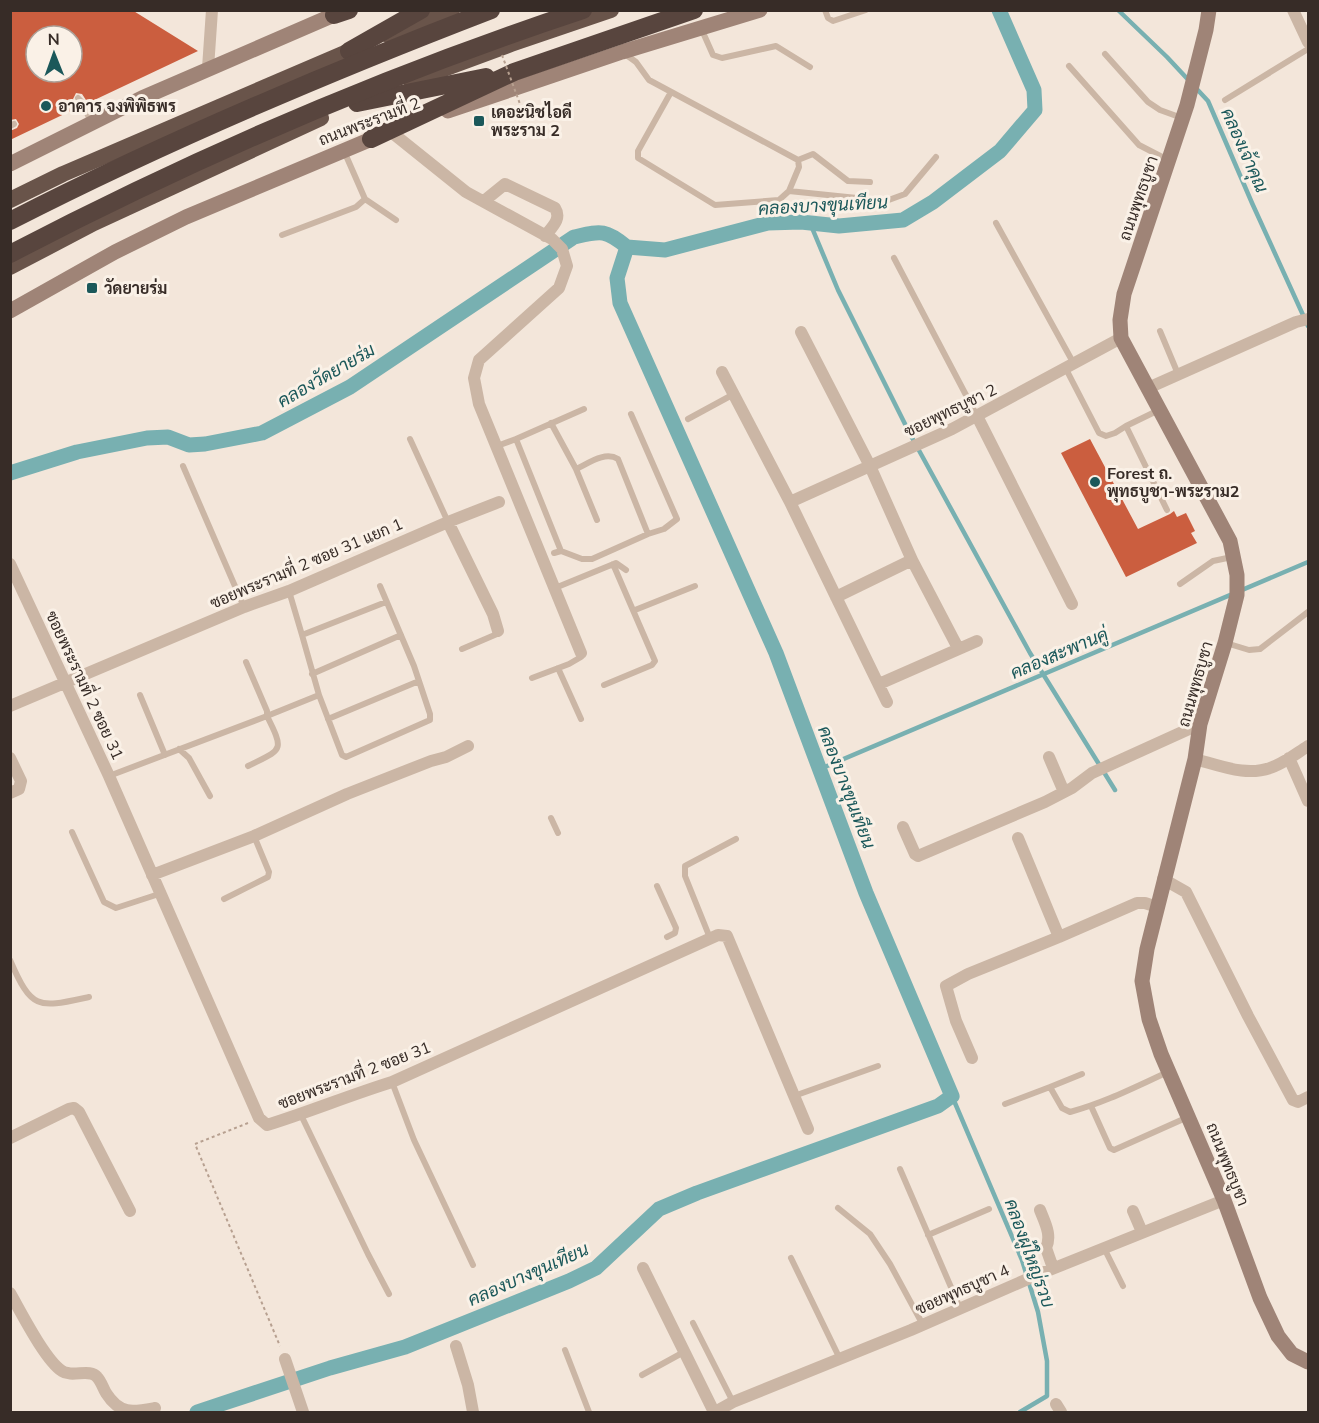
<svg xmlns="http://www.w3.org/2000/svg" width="1319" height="1423" viewBox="0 0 1319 1423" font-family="Mulish,Sarabun,sans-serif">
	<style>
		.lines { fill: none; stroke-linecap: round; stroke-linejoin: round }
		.stream { stroke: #78b0b1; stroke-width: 4.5 }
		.canal { stroke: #78b0b1; stroke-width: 15 }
		.building { fill: #cb5e3f; fill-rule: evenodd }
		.path { stroke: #b7a090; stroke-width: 2; stroke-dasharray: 3 3; stroke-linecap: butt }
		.service { stroke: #cbb6a5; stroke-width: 6 }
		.minor { stroke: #cbb6a5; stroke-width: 12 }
		.secondary { stroke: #9f8477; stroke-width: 15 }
		.trunk { stroke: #69544a; stroke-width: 16 }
		.motorway { stroke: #58453e; stroke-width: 18 }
		.path-bridge { stroke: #b7a090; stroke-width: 2; stroke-dasharray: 3 3; stroke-linecap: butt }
		.motorway-bridge { stroke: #58453e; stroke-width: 18 }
		.poi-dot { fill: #1b585a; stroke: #faf1e7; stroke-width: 2 }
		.labels { text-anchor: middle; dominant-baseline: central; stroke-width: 6; stroke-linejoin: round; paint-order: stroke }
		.poi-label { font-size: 16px; font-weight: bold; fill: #372c27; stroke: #faf1e7; text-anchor: start }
		.street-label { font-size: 16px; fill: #372c27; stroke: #faf1e7 }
		.water-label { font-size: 18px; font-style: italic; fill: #1b585a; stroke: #faf1e7 }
	</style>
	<rect width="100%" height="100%" fill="#f3e6da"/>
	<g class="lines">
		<path class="stream" d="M1118 10 1167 57 1208 101 1252 203 1308 326
			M810 223 838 290 910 434 1030 653 1115 790
			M820 769 1308 562
			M952 1096 1022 1260 1038 1312 1047 1361V1396L1020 1412"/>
		<path class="canal" d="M10 473 77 452 147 438 168 437 189 445 205 444 262 433 350 387 574 237C601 231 605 229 627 247
			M197 1412 330 1368 405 1347 569 1281 596 1268 659 1209 697 1193 938 1106 952 1096 866 893 776 653 620 303 617 278 627 247 665 250 768 223 801 222 839 226 903 220 933 202 1000 151 1035 110 1034 90 999 10"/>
	</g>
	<path class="building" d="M10 10H132L198 51 88 103 82 94 76 93 73 99 79 107 10 140V131L17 128 19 124 16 119 10 120ZM36 36H72V72H36Z
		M1090 439 1138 529 1170 514 1174 511 1177 517 1186 513 1195 531 1191 533 1197 543 1126 577 1061 453Z"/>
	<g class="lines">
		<path class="path" d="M248 1123 195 1144 280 1346"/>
		<path class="service" d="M825 10 828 18 833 21 866 10
			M701 28 713 55 722 58 776 46 810 67
			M625 54 636 62 649 80 798 160 799 167 789 191 779 200 715 205 638 158V151L671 92
			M1105 54 1148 102 1160 110 1182 118
			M1069 66 1139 145 1168 160
			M78 98 82 102 91 122
			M1225 100 1308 49
			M10 126 14 124
			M798 160 813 154 848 181 870 182
			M789 191 886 201 905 194 936 157
			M365 199 396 220
			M996 223 1074 364
			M282 235 356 207 365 199 344 151
			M894 258 977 416
			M1160 331 1178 374
			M1066 369 1099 433 1106 436 1115 433 1126 426
			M1159 410 1126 426 1167 510
			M688 419 734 394
			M551 423 576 469C589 463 605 451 618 459L648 534
			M410 439 448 522
			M497 446 516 439
			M183 466 244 607
			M576 469 597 520
			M561 551 582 559H592L648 534 664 529 677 519 631 414
			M554 553 561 551 516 439 584 409
			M1180 584 1213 561 1232 557
			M555 588 616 563 626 570
			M289 591 302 635
			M635 610 695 586
			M1226 643 1249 650 1260 649 1308 612
			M462 649 497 634 498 632
			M558 668 581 719
			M312 674 401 635
			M532 678 569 664 581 657V653
			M604 685 652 665 655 661 613 564
			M140 695 165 755
			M319 695 342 755 346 757 430 720V714L414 666 380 586
			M328 719 419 681
			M179 749 189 758 210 796
			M248 766C282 749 285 752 267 716L319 695 302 635 386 602
			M109 776 267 716V711L246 662
			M551 818 558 833
			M72 832 104 902 116 908 159 894
			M657 886 676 928 675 933 667 937
			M224 899 268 877 269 872 254 836
			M710 938 685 876V866L736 839
			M10 960C32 1011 38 1008 89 997
			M1082 1074 1050 1087 1062 1108 1070 1112C1104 1103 1135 1087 1168 1072
			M392 1082 414 1140 473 1265
			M794 1096 878 1066
			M1005 1104 1050 1087
			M1091 1106 1110 1148 1114 1150 1188 1117
			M301 1115 368 1254 389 1294
			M900 1169 960 1308
			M838 1208 870 1234 890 1264 923 1325
			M928 1235 989 1209
			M1104 1248 1123 1286
			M791 1258 840 1359
			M693 1323 733 1402
			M565 1350 589 1412
			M642 1375 684 1352"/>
		<path class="minor" d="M1293 10 1308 42
			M208 68 212 10
			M390 131 466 192 552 239 562 249 567 266 559 288 479 360 474 378 479 404 581 653
			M484 201 505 184 555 208C562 219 552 227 545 236
			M801 332 870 466 912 560 958 648
			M722 372 790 502 887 702
			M1148 388 1296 322 1308 319
			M977 416 1072 604
			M790 502 952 429 1121 338
			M448 522 499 502
			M10 564 109 776 259 1118 267 1125C309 1112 350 1095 392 1082L718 935 727 936 808 1129
			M836 597 912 560
			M879 684 977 641
			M10 706 244 607 289 591 448 522 493 614 498 631
			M1049 757 1064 792
			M10 758 21 781 19 789 10 793
			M1289 758 1308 801
			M1195 759C1221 766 1249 778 1275 766 1287 761 1297 753 1308 746
			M903 827 915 854 918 856 1045 802 1072 788 1092 773 1200 724
			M1018 838 1059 937 1137 903H1145L1157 907
			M152 875 254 836 347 794 431 761 446 757 468 746
			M1163 879 1186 892 1248 1016 1293 1100 1298 1102 1308 1097
			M972 1058 956 1021 946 986 968 974 1059 937
			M10 1138 69 1109 74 1108 79 1112 130 1211
			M1040 1210C1045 1223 1052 1235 1046 1248L1053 1268
			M1133 1211 1142 1232
			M643 1268 714 1412
			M10 1293C21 1312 45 1360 62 1371 72 1378 90 1368 97 1377 101 1381 103 1388 106 1393 120 1415 133 1412 155 1408
			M456 1346 468 1385 473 1412
			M285 1359 303 1412
			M1056 1404 1061 1412
			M715 1412 733 1402 911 1330 1037 1275 1224 1200"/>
		<path class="secondary" d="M1209 10 1206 30 1187 105 1124 294 1120 320 1121 338 1230 541 1237 575V595L1225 643 1200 724 1195 759 1147 949 1142 981 1149 1019 1161 1054 1224 1200 1260 1298 1278 1336 1292 1354 1308 1362
			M448 111 622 52 760 10
			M10 164 142 98 343 11
			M10 311 115 252 186 217 381 135"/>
		<path class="trunk" d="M388 35 452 10
			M411 81 511 44 611 10
			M10 200 63 174 361 46
			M10 267 94 223 321 118"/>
		<path class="motorway" d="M334 15 349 10
			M349 51 421 10
			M357 103 486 77
			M371 139 514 72 694 10"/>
		<path class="path-bridge" d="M502 55 520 104"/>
		<path class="motorway-bridge" d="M10 221C166 141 327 73 491 10
			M10 254C194 158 386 75 583 10"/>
	</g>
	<g class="poi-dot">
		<circle cx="46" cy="106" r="6"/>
		<rect x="473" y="115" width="12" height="12" rx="3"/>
		<rect x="86" y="282" width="12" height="12" rx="3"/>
		<circle cx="1095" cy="482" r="6"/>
	</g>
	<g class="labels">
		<g class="poi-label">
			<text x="58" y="106">อาคาร จงพิพิธพร</text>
			<text x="491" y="112">เดอะนิชไอดี<tspan x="491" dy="18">พระราม 2</tspan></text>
			<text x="104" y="288">วัดยายร่ม</text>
			<text x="1107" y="473">Forest ถ.<tspan x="1107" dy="18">พุทธบูชา-พระราม2</tspan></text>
		</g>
		<g class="street-label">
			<text transform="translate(369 121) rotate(-21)">ถนนพระรามที่ 2</text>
			<text transform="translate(1138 198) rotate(-71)">ถนนพุทธบูชา</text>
			<text transform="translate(950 410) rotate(-26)">ซอยพุทธบูชา 2</text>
			<text transform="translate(306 563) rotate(-23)">ซอยพระรามที่ 2 ซอย 31 แยก 1</text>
			<text transform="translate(1195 684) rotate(-74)">ถนนพุทธบูชา</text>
			<text transform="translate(85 685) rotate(65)">ซอยพระรามที่ 2 ซอย 31</text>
			<text transform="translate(354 1075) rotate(-21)">ซอยพระรามที่ 2 ซอย 31</text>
			<text transform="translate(1228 1164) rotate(68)">ถนนพุทธบูชา</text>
			<text transform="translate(962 1289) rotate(-24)">ซอยพุทธบูชา 4</text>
		</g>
		<g class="water-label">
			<text transform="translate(1245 150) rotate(66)">คลองเจ้าคุณ</text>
			<text transform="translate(823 205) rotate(-3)">คลองบางขุนเทียน</text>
			<text transform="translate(326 375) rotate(-30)">คลองวัดยายร่ม</text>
			<text transform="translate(1059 653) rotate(-23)">คลองสะพานคู่</text>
			<text transform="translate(847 787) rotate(69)">คลองบางขุนเทียน</text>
			<text transform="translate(1030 1253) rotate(70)">คลองผู้ใหญ่รวบ</text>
			<text transform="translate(528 1274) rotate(-24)">คลองบางขุนเทียน</text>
		</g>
	</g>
	<rect width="1319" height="1423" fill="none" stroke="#372c27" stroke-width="24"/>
	<g transform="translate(54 54) rotate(359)"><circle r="28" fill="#faf1e7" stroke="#aca29a" stroke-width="1.5"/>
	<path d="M0-4.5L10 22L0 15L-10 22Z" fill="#1b585a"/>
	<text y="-9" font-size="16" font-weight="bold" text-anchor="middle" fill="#372c27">N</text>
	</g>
</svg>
